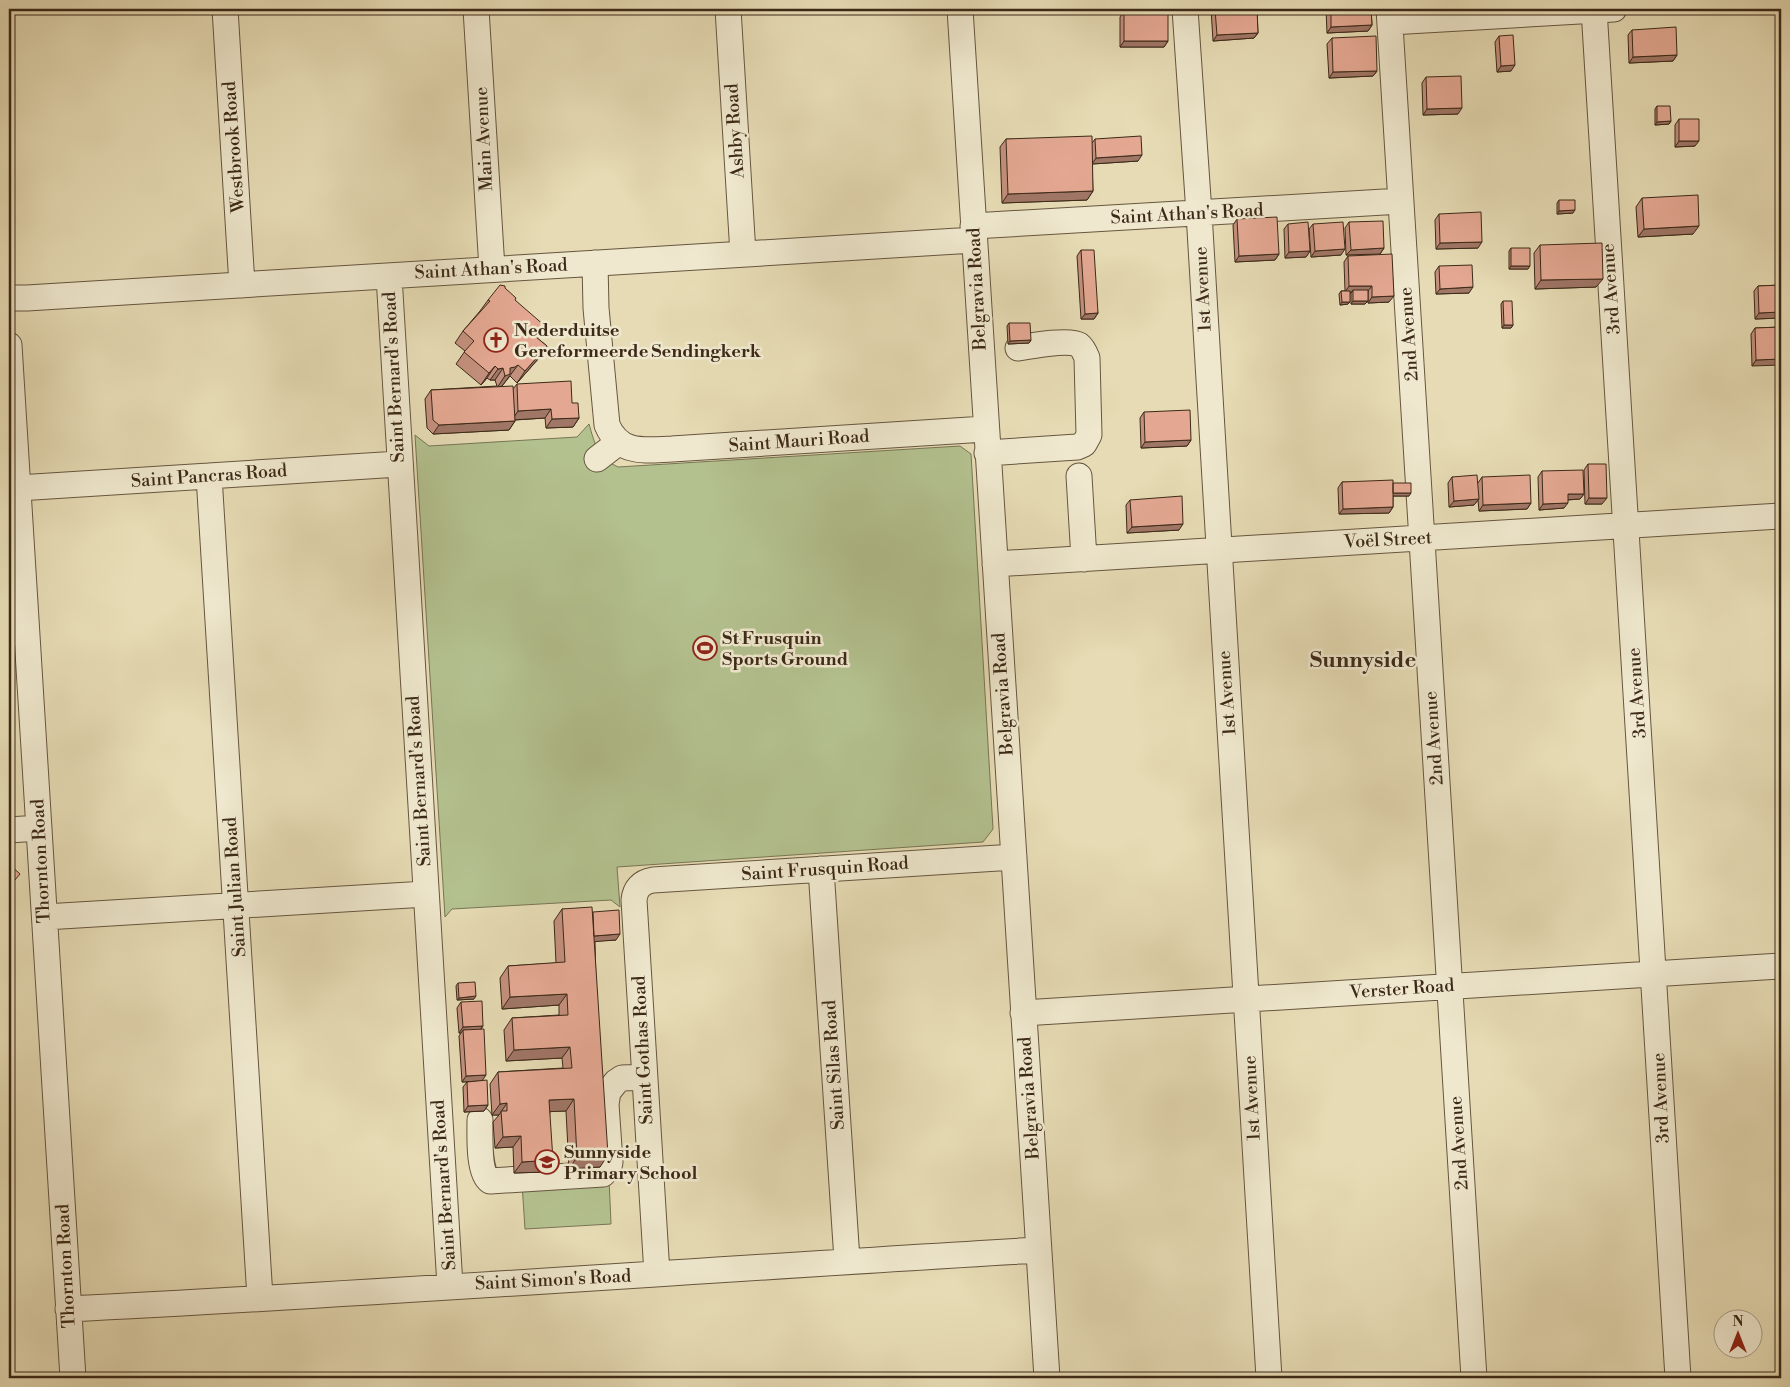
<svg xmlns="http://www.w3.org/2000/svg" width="1790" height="1387" viewBox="0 0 1790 1387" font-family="'Libre Bodoni',serif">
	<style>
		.green { fill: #b3c18f; stroke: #787554 }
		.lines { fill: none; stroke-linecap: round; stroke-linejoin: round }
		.minor-casing { stroke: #66563f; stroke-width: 27 }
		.minor { stroke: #efe8ce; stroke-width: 25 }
		.wall { fill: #c4907e; stroke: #3c2918 }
		.shaded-wall { fill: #a07666; stroke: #3c2918 }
		.building { fill: #e4a892; stroke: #3c2918 }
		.labels { text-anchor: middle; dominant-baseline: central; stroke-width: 5; stroke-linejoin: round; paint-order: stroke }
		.street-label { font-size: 18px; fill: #3c2918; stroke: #efe8ce }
		.poi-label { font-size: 18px; font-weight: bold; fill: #3c2918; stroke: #efe8ce; text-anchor: start }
		.district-label { font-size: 22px; font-weight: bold; fill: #3c2918; stroke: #efe8ce }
	</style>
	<rect width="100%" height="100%" fill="#e6dbb4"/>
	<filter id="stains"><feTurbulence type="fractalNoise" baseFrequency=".004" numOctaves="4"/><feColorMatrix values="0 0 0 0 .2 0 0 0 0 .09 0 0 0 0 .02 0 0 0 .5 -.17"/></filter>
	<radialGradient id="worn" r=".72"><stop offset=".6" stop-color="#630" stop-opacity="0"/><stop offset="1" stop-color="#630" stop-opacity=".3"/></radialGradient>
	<path class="green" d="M589 424C595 444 597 457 618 467L960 446 971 454 993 829 983 842 617 867 620 907 611 900 452 909 445 917 415 435 429 446 577 437Z
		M609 1179 611 1224 525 1229 522 1184Z"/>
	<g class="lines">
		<g class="minor-casing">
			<path id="minor" d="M225 9 242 285
				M476 9 492 269
				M728 9 743 254
				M960 9 1047 1378
				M1185 9 1199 213 1269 1378
				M1389 9 1474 1378
				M1594 9 1678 1378
				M1390 22 1614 9
				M973 226 1401 201
				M595 263 596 308 607 425C620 455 644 450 672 449L985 429
				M389 276 450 1286
				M9 298H27L974 240
				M9 345 73 1378
				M987 453 1077 447 1084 444 1089 435 1087 358C1085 353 1083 348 1079 345 1069 339 1030 346 1018 348
				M597 459 619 442
				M209 476 260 1298
				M1079 476 1084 559
				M18 488 399 464
				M995 564 1781 516
				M9 830 39 828
				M821 869 847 1260
				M45 917 426 894
				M1023 1013 1781 966
				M480 1120C480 1134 478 1173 490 1181L603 1174 609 1167 610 1162 606 1104 608 1092 616 1082 622 1078 644 1077
				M657 1274 634 900C635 889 641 882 653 880L1014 857
				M68 1309C392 1293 715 1269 1038 1250"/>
		</g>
		<use href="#minor" class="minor"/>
	</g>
	<path class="wall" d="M1211 9H1257L1258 33 1254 38 1213 41Z
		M1326 9H1371L1372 25 1368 31 1327 33Z
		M1124 11 1168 41 1164 47H1120V17Z
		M1632 30 1677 55 1673 61 1629 63 1628 35Z
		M1499 36 1511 71 1497 72 1495 42Z
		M1332 38 1377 71 1373 76 1329 78 1327 44Z
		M1426 77 1458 114 1423 115 1422 83Z
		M1657 106 1671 121 1669 124 1655 125V109Z
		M1679 119 1695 146 1675 147V125Z
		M1006 139 1092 143 1095 139 1138 161 1092 164 1093 191 1087 200 1002 203 1000 147Z
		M1642 198 1693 234 1638 237 1636 207Z
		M1559 200 1573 213 1557 214V203Z
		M1439 214 1478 248 1436 249 1435 220Z
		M1237 219 1279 254 1275 260 1235 262 1233 225Z
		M1349 222 1384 248 1380 254 1346 255 1345 228Z
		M1288 224 1310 251 1306 257 1285 258 1284 229Z
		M1313 224 1341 255 1311 257 1309 229Z
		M1540 245 1596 287 1535 289 1534 253Z
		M1511 248 1528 269H1509V251Z
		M1081 250 1098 313 1094 319H1081L1077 256Z
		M1348 256 1389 302 1368 303V291L1365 304H1351V293L1352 292H1350L1348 304 1340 305 1339 294 1341 291H1345L1344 262Z
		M1439 266 1469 293 1436 294 1435 272Z
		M1781 285V318L1755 319 1754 291 1758 286Z
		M505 288 515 300 537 338 547 346 539 358 517 383 510 376 502 386H501L513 389 517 384 572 403 579 418 573 427 546 428 545 418 515 420V421L509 430 433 434 427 428 425 399 431 390 497 386 495 380H490L487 378 481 385 456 364 465 351 455 343 463 331 480 311 488 300Z
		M1503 301 1513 325 1511 328H1502L1501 304Z
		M1009 323 1031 340 1029 343 1008 344 1007 326Z
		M1781 327 1752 366 1751 334 1755 328Z
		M1144 412 1191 440 1187 446 1141 448 1140 418Z
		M1588 464 1602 504H1585L1584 470Z
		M1542 471 1584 494 1580 499 1568 500 1564 508 1539 510 1538 477Z
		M1452 477 1478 483 1482 477 1531 503 1527 509 1479 511 1478 500 1474 505 1449 507 1448 483Z
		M1342 482 1393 483 1409 496H1393V507L1389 513 1339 514 1338 488Z
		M1130 500 1179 530 1127 533 1126 505Z
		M562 909 593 912 616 940 595 941 600 1167 569 1169 566 1111H550L545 1172 514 1173 513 1147 495 1148 493 1122 499 1115H492L490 1084 498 1072 563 1068 562 1058 506 1061 504 1030 512 1018 559 1015V1005L502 1009 500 978 508 966 556 963 554 921Z
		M458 983 474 999 457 1000 456 986Z
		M461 1002 483 1026 481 1029 482 1081 462 1082 459 1036 461 1033H459L457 1008Z
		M467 1082 488 1105 484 1111 464 1112 463 1087Z"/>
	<path class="shaded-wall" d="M1372 25 1368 31 1327 33 1331 27Z
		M1258 33 1254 38 1213 41 1217 35Z
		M1124 41H1168L1164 47H1120Z
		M1677 55 1673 61 1629 63 1633 57Z
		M1515 65 1511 71 1497 72 1501 66Z
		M1377 71 1373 76 1329 78 1333 72Z
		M1462 108 1458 114 1423 115 1427 109Z
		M1671 121 1669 124 1655 125 1657 122Z
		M1679 141H1699L1695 146 1675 147Z
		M1142 155 1138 161 1092 164 1096 158Z
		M1093 191 1087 200 1002 203 1008 194Z
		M1575 210 1573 213 1557 214 1559 211Z
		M1699 226 1693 234 1638 237 1644 229Z
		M1482 242 1478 248 1436 249 1440 243Z
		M1384 248 1380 254 1346 255 1351 250Z
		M1345 249 1341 255 1311 257 1315 251Z
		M1310 251 1306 257 1285 258 1289 252Z
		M1279 254 1275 260 1235 262 1239 256Z
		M1511 266H1530L1528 269H1509Z
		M1603 279 1596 287 1535 289 1541 280Z
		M1349 286H1372L1368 291 1353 292V290L1352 292H1345Z
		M1473 287 1469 293 1436 294 1440 289Z
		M1394 296 1389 302 1368 303 1372 297Z
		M1353 301H1368L1365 304H1351Z
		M1342 302H1350L1348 304 1340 305Z
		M1781 312V318L1755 319 1759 313Z
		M1098 313 1094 319H1081L1085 314Z
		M1504 325H1513L1511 328H1502Z
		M1031 340 1029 343 1008 344 1010 341Z
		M547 346 539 358 517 383 525 371Z
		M1781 359V365L1752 366 1756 360Z
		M518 365 502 386 497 388 510 368Z
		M495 366 487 378 481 385 489 373Z
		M503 368 495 380H490L498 369Z
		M551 409 545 418 512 420 518 411Z
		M579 418 573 427 546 428 552 419Z
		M515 421 509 430 433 434 439 425Z
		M1191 440 1187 446 1141 448 1145 442Z
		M1393 493H1411L1409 496H1391Z
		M1568 494H1584L1580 499 1564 500Z
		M1589 498H1607L1602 504H1585Z
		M1479 499 1474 505 1449 507 1454 501Z
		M1531 503 1527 509 1479 511 1483 505Z
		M1568 503 1564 508 1539 510 1543 504Z
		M1393 507 1389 513 1339 514 1343 509Z
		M1183 524 1179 530 1127 533 1132 527Z
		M620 934 616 940 590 942 594 936Z
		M567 994 559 1005 502 1009 510 997Z
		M476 996 474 999 457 1000 459 998Z
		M483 1026 479 1031 463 1030 461 1033H459L463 1027Z
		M570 1047 562 1058 506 1061 514 1050Z
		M486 1075 482 1081 462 1082 466 1076Z
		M574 1099 566 1111 541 1112 549 1100Z
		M507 1103 499 1115H492L500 1104Z
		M488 1105 484 1111 464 1112 468 1106Z
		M521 1136 513 1147 495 1148 503 1137Z
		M608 1155 600 1167 569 1169 577 1157Z
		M553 1160 545 1172 514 1173 522 1162Z"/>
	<path class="building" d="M1215 9H1257L1258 33 1217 35Z
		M1331 9H1371L1372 25 1331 27Z
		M1168 10V41H1124V11Z
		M1676 27 1677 55 1633 57 1632 30Z
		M1513 35 1515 65 1501 66 1499 36Z
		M1376 36 1377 71 1333 72 1332 38Z
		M1461 76 1462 108 1427 109 1426 77Z
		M1657 106H1670L1671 121 1657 122Z
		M1679 119H1699V141H1679Z
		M1092 136 1093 191 1008 194 1006 139Z
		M1141 136 1142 155 1096 158 1095 139Z
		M1698 195 1699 226 1644 229 1642 198Z
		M1559 200H1575V210L1559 211Z
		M1481 212 1482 242 1440 243 1439 214Z
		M1277 217 1279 254 1239 256 1237 219Z
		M1383 221 1384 248 1351 250 1349 222Z
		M1308 222 1310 251 1289 252 1288 224Z
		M1343 222 1345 249 1315 251 1313 224Z
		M1602 243 1603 279 1541 280 1540 245Z
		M1511 248H1530V266H1511Z
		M1081 250H1094L1098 313 1085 314Z
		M1392 254 1394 296 1372 297V286H1349L1348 256Z
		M1472 265 1473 287 1440 289 1439 266Z
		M500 285 505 286V288L516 298 515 300 545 326 536 337 547 346 525 371 518 365 515 367 510 368V374L505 376 503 368 498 369 495 366 489 373 464 352 474 341 463 331 490 301 488 300Z
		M1781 285V312L1759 313 1758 286Z
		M1353 290H1368V301H1353Z
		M1341 291H1350V302H1342Z
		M1503 301H1512L1513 325H1504Z
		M1009 323H1030L1031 340 1010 341Z
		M1781 327V359L1756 360 1755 328Z
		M571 381 572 403H578L579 418 552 419 551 409 518 411 517 384Z
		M513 386 515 421 439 425 433 420 431 390Z
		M1190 410 1191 440 1145 442 1144 412Z
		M1588 464H1606L1607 498H1589Z
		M1583 470 1584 494H1568V503L1543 504 1542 471Z
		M1477 475 1479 499 1454 501 1452 477Z
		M1530 475 1531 503 1483 505 1482 477Z
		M1393 480V507L1343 509 1342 482Z
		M1393 483H1411V493H1393Z
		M1182 496 1183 524 1132 527 1130 500Z
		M9 864 20 874 9 887Z
		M592 907 608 1155 577 1157 574 1099 549 1100 553 1160 522 1162 521 1136 503 1137 501 1111H507V1103L500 1104 498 1072 572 1068 570 1047 514 1050 512 1018 568 1015 567 994 510 997 508 966 565 962 562 909Z
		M619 910 620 934 594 936 593 912Z
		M475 982 476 996 459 998 458 983Z
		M482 1001 483 1026 463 1027 461 1002Z
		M484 1029 486 1075 466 1076 463 1030Z
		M487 1080 488 1105 468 1106 467 1082Z"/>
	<defs>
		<g id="church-ring" transform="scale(1.25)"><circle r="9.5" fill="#efe8ce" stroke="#8f2418" stroke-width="1.5"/><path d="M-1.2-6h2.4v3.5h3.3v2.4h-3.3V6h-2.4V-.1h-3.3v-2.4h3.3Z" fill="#8f2418"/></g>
		<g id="stadium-ring" transform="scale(1.25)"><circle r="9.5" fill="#efe8ce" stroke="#8f2418" stroke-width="1.5"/><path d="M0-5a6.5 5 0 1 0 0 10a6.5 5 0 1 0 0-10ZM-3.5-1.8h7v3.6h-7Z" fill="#8f2418"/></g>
		<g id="school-ring" transform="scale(1.25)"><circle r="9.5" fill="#efe8ce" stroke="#8f2418" stroke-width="1.5"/><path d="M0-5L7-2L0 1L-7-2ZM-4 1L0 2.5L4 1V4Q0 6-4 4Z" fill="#8f2418"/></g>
	</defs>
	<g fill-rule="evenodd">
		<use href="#church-ring" x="496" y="340"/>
		<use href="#stadium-ring" x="705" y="648"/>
		<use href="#school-ring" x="547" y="1162"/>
	</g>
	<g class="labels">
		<g class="street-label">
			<text transform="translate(735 131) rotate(-94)">Ashby Road</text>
			<text transform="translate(484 139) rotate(-93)">Main Avenue</text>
			<text transform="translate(234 147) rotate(-94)">Westbrook Road</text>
			<text transform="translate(1187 214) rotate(-3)">Saint Athan's Road</text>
			<text transform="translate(491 269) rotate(-3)">Saint Athan's Road</text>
			<text transform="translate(977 289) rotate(-93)">Belgravia Road</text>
			<text transform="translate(1203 289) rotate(-93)">1st Avenue</text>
			<text transform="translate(1611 289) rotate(-94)">3rd Avenue</text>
			<text transform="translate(1409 334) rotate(-94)">2nd Avenue</text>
			<text transform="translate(394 377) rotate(-93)">Saint Bernard's Road</text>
			<text transform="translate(799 441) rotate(-4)">Saint Mauri Road</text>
			<text transform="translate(209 476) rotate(-4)">Saint Pancras Road</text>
			<text transform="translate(1388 540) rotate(-3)">Voël Street</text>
			<text transform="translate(1227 693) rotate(-94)">1st Avenue</text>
			<text transform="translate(1637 693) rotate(-94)">3rd Avenue</text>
			<text transform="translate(1003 694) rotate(-94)">Belgravia Road</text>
			<text transform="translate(1434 738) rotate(-94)">2nd Avenue</text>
			<text transform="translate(419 781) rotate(-94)">Saint Bernard's Road</text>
			<text transform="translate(41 861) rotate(-93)">Thornton Road</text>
			<text transform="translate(825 869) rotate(-4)">Saint Frusquin Road</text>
			<text transform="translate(235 887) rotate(-94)">Saint Julian Road</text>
			<text transform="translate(1402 989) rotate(-4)">Verster Road</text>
			<text transform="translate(643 1050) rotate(-93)">Saint Gothas Road</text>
			<text transform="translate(834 1065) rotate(-94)">Saint Silas Road</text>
			<text transform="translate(1029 1098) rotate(-94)">Belgravia Road</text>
			<text transform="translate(1252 1098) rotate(-93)">1st Avenue</text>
			<text transform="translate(1661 1098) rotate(-93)">3rd Avenue</text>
			<text transform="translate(1459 1143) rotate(-94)">2nd Avenue</text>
			<text transform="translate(444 1185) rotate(-94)">Saint Bernard's Road</text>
			<text transform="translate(66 1266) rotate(-93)">Thornton Road</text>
			<text transform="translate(553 1280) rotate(-3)">Saint Simon's Road</text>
		</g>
		<g class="poi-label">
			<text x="514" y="330">Nederduitse<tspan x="514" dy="21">Gereformeerde Sendingkerk</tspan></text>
			<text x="722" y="638">St Frusquin<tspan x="722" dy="21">Sports Ground</tspan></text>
			<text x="564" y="1152">Sunnyside<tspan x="564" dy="21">Primary School</tspan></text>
		</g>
		<g class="district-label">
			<text x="1363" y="660">Sunnyside</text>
		</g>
	</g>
	<rect width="1790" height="1387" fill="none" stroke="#e6dbb4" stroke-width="30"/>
	<rect x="10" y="10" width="1770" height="1367" fill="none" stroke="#3c2918" stroke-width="2.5"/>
	<rect x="15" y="15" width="1760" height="1357" fill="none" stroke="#3c2918"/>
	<g transform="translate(1738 1334)"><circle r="24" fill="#efe8ce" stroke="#a79c85"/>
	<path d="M0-4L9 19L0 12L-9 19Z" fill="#8f2418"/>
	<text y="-8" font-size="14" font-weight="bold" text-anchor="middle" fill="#3c2918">N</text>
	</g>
	<rect width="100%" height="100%" filter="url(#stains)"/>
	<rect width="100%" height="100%" fill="url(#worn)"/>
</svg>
